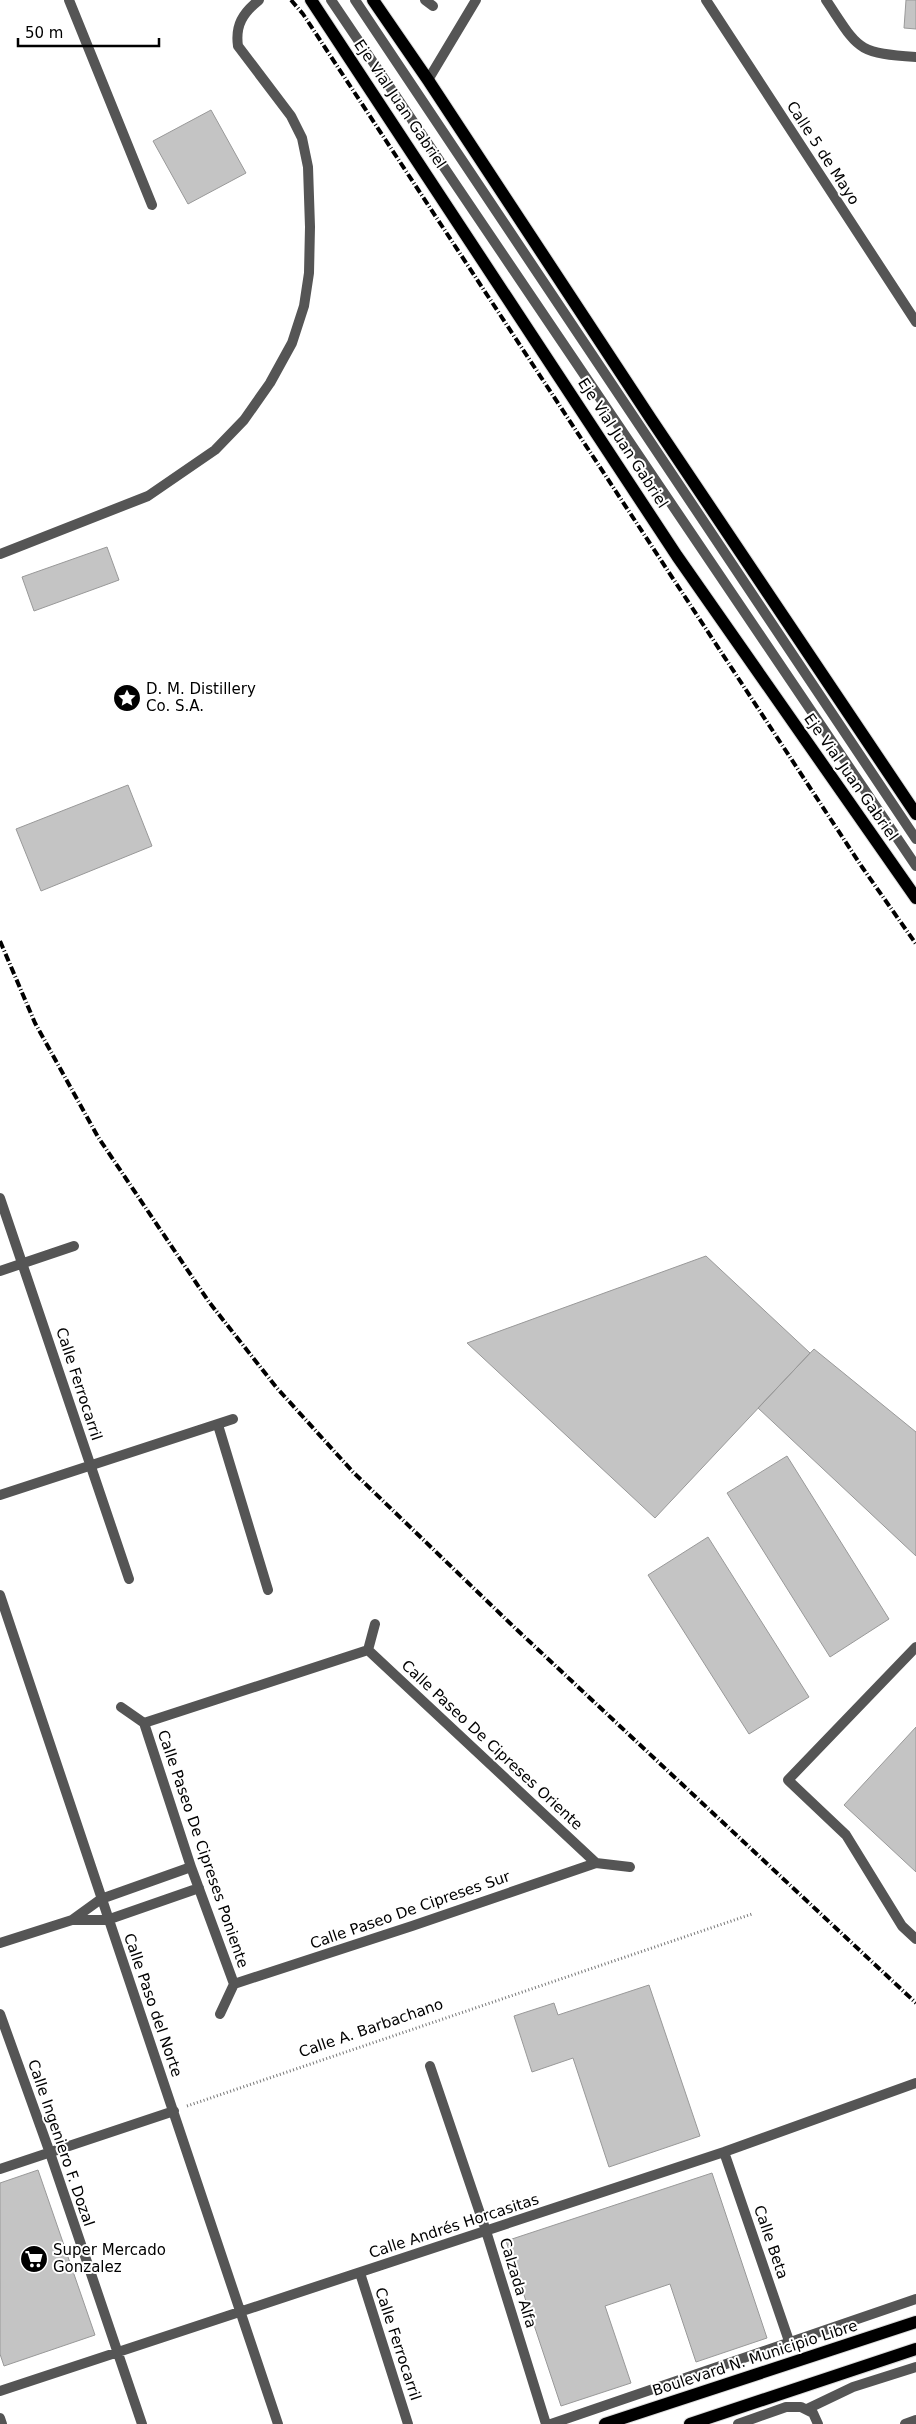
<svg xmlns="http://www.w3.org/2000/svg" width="916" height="2424" viewBox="0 0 916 2424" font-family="'DejaVu Sans',sans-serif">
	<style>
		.building { fill: #c4c4c4; stroke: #999 }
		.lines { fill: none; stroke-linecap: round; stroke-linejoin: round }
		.primary-casing { stroke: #dbdbdb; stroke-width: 14 }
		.path { stroke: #777; stroke-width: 3; stroke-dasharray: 1 2.5; stroke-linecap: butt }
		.service { stroke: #555; stroke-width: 10 }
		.minor { stroke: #555; stroke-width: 10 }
		.tertiary { stroke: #555; stroke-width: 10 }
		.primary { stroke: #000; stroke-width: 12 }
		.rail { stroke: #000; stroke-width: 4; stroke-dasharray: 8 2.5 1 2.5; stroke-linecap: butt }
		.labels { text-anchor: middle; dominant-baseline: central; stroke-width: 4; stroke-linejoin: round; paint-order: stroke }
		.street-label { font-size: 15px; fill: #000; stroke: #fff }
		.poi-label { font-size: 15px; fill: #000; stroke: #fff; text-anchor: start }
	</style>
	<rect width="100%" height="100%" fill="#fff"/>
	<path class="building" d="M906 0H916V29L904 28Z
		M211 110 246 173 188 204 153 141Z
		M107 547 119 580 34 611 22 577Z
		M128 785 152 846 41 891 16 829Z
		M706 1256 810 1353 655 1518 467 1343Z
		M814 1349 916 1432V1556L758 1408Z
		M787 1456 889 1619 830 1657 727 1493Z
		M708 1537 809 1697 749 1734 648 1575Z
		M916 1727V1872L844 1805Z
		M649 1985 700 2136 609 2167 573 2058 532 2072 514 2016 554 2003 558 2015Z
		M38 2170 95 2335 4 2366 0 2354V2183Z
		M712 2173 767 2338 696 2362 670 2284 605 2306 631 2383 561 2406 506 2241Z"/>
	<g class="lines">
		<g class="primary-casing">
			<path id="primary" d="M311 0 677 556 916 898
				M373 0 428 80 651 419 916 814
				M605 2424 916 2322
				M690 2424 916 2349"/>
		</g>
		<path class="path" d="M187 2106 752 1914"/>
		<path class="service" d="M69 0 152 205
			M331 0 916 866
			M355 0 916 839
			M425 0 433 6
			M826 0C859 49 855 53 916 57
			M0 554 148 496 215 450 244 420 270 383 292 343 304 306 309 273 310 227 308 167 302 138 291 116 238 46C235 25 243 13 259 0
			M916 1647 788 1780 846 1835 902 1926 916 1939
			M807 2409 853 2387 916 2367
			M905 2424 916 2420"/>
		<path class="minor" d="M706 0 916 322
			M428 80 476 0
			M0 1198 129 1579
			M0 1271 74 1246
			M218 1425 268 1590
			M0 1495 233 1419
			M0 1595 278 2424
			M368 1650 596 1863
			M368 1650 375 1624
			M121 1707 144 1723
			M144 1723 191 1867 234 1984
			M144 1723 368 1650
			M72 1920 101 1899 191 1867
			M0 1943 72 1920H107L199 1888
			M234 1984 412 1926 596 1863 630 1867
			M0 2014 50 2153 142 2424
			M220 2014 234 1984
			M430 2066 486 2231 546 2424
			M724 2152 789 2341
			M0 2169 174 2111
			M360 2273 408 2424
			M0 2391 724 2152 916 2083
			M551 2424 916 2299
			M738 2424 786 2407H801L813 2413 818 2424"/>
		<path class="tertiary" d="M0 2418 2 2424"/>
		<use href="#primary" class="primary"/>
		<path class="rail" d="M291 0 303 14 862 867 916 944
			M0 941 35 1023 98 1137 209 1302 276 1387 353 1472 515 1628 916 2003"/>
	</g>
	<defs>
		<g id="sight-disc" transform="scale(1.4375)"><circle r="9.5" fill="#000" stroke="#fff"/><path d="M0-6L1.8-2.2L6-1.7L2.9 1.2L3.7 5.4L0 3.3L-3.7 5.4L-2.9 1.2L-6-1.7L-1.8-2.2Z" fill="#fff"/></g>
		<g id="supermarket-disc" transform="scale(1.4375)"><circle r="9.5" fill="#000" stroke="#fff"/><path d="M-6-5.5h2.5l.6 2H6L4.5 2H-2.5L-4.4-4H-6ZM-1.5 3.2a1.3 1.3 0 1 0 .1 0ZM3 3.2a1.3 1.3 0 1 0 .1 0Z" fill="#fff"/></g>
	</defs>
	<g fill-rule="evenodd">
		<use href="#sight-disc" x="127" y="698"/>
		<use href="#supermarket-disc" x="34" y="2259"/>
	</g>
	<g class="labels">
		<g class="street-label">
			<text transform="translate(400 104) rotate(56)">Eje Vial Juan Gabriel</text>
			<text transform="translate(823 153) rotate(57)">Calle 5 de Mayo</text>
			<text transform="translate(623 443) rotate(57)">Eje Vial Juan Gabriel</text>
			<text transform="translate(851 777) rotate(55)">Eje Vial Juan Gabriel</text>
			<text transform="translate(79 1384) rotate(72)">Calle Ferrocarril</text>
			<text transform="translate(492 1745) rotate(43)">Calle Paseo De Cipreses Oriente</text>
			<text transform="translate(203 1849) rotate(71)">Calle Paseo De Cipreses Poniente</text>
			<text transform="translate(410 1910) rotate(-19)">Calle Paseo De Cipreses Sur</text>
			<text transform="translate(153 2005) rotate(71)">Calle Paso del Norte</text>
			<text transform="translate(371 2028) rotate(-19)">Calle A. Barbachano</text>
			<text transform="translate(61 2143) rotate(71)">Calle Ingeniero F. Dozal</text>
			<text transform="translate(454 2226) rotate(-18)">Calle Andrés Horcasitas</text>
			<text transform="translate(771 2242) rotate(71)">Calle Beta</text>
			<text transform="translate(518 2283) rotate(73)">Calzada Alfa</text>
			<text transform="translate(398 2344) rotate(72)">Calle Ferrocarril</text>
			<text transform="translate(755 2358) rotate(-18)">Boulevard N. Municipio Libre</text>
		</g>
		<g class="poi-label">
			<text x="146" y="689">D. M. Distillery<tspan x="146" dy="17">Co. S.A.</tspan></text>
			<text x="53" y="2250">Super Mercado<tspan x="53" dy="17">Gonzalez</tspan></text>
		</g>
	</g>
	<path d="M18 38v8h141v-8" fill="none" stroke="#000000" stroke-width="2.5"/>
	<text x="25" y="38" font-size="15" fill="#000000" stroke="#ffffff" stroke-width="4" paint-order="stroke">50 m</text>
</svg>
